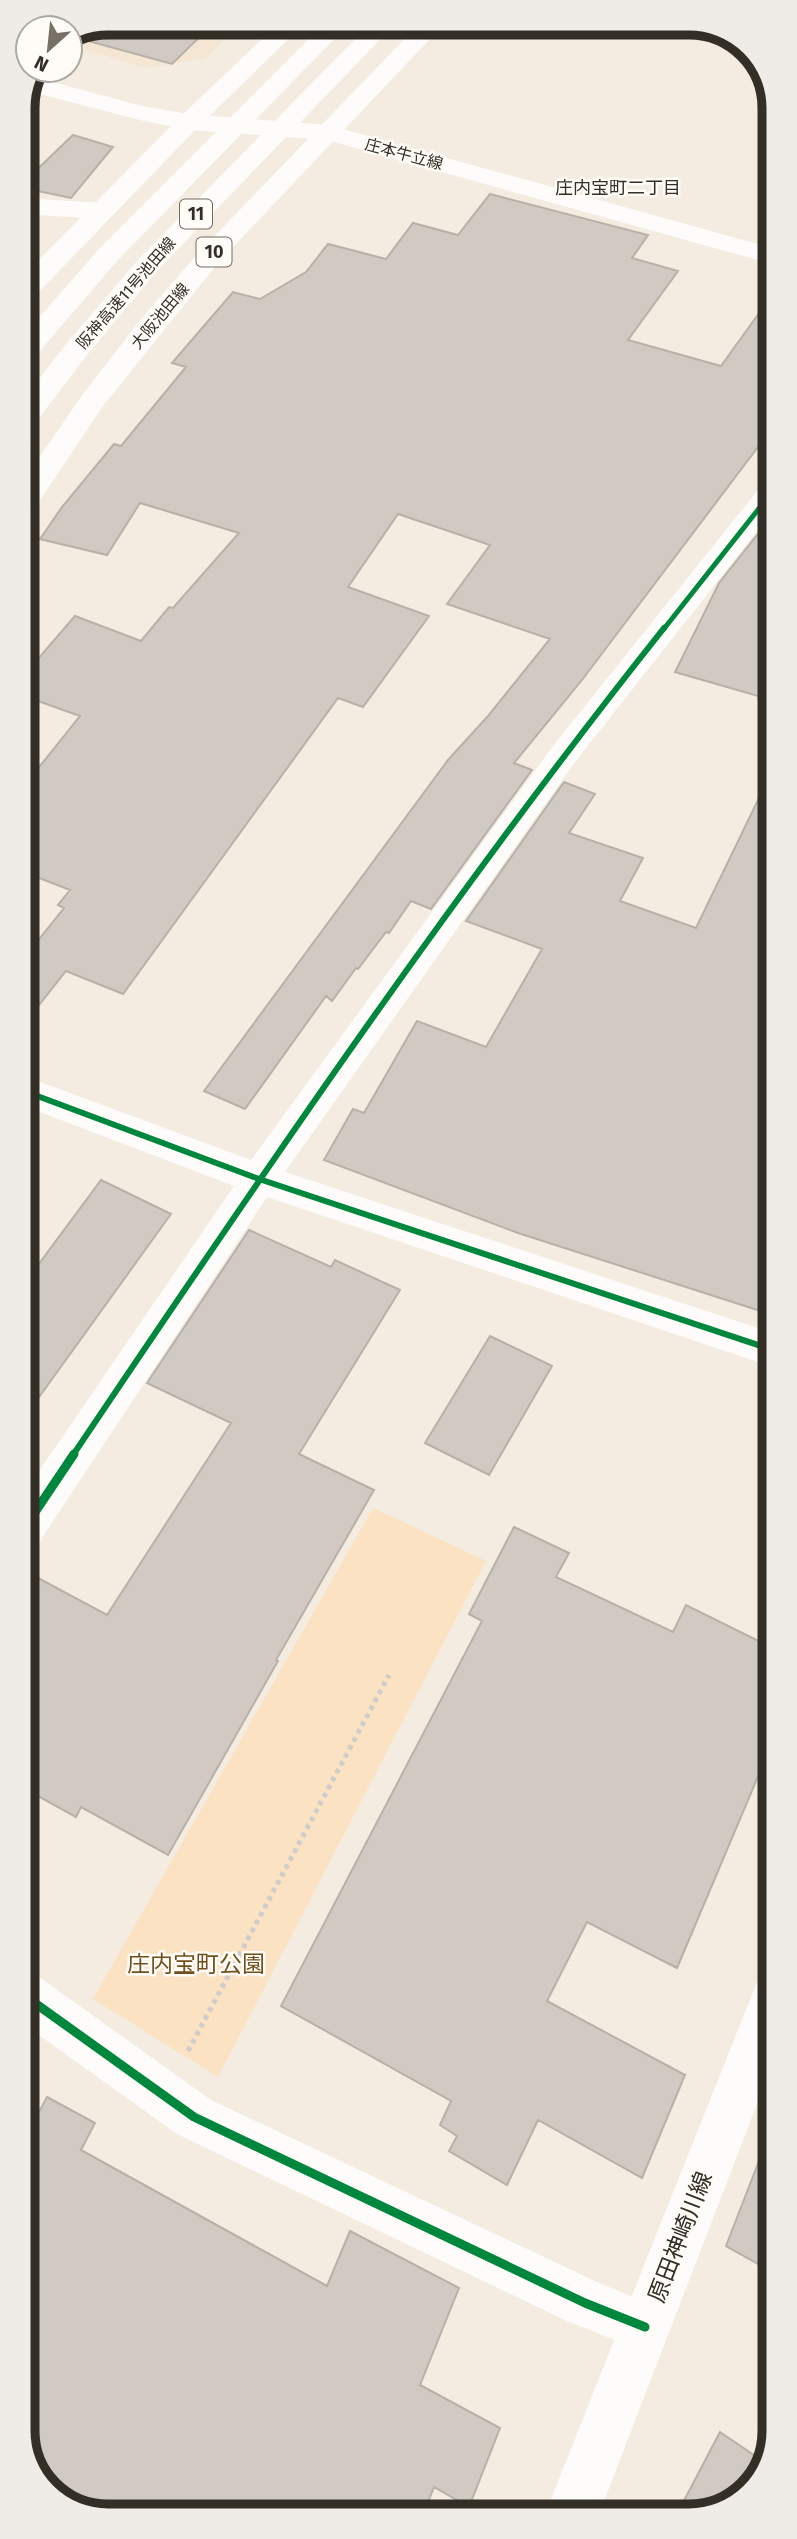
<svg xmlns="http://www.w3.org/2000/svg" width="797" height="2539" viewBox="0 0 797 2539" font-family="'Fira Sans','Noto Sans JP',sans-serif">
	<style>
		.built { fill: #f5e6d3 }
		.green { fill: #fae2c2 }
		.building { fill: #d1cac2; stroke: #b7b1a8; stroke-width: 2 }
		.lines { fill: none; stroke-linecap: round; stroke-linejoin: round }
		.path { stroke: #cfccc9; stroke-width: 5; stroke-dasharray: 4.5 4.5; stroke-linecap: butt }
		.street { fill: #fdfcfa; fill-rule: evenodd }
		.secondary { fill: #fdfcfa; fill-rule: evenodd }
		.primary { fill: #fdfcfa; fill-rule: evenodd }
		.highway { fill: #fdfcfa; fill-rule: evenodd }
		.cycleway-far2-casing { stroke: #fffcf8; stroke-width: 9 }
		.cycleway-far1-casing { stroke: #fffcf8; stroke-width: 10 }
		.cycleway-casing { stroke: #fffcf8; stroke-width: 13 }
		.cycleway-far2 { stroke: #00873e; stroke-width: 5 }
		.cycleway-far1 { stroke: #00873e; stroke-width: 6 }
		.cycleway { stroke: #00873e; stroke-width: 9 }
		.labels { text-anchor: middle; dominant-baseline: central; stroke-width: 5; stroke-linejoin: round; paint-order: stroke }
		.far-street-label { font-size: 16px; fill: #332e26; stroke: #fffcf8 }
		.far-neighbourhood-label { font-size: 18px; fill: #332e26; stroke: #fffcf8 }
		.shield { fill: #fffcf8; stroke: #706c65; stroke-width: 2 }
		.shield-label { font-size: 18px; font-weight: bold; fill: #332e26 }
		.near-park-label { font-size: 23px; fill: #6f4f1c; stroke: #fffcf8 }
		.near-street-label { font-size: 23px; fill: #332e26; stroke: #fffcf8 }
		.rim { fill: none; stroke: #332e26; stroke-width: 9 }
	</style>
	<rect width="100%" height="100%" fill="#f4ece1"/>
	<path class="built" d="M108 23H241L206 58 147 68 70 46V38Z"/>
	<path class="green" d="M373 1508 486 1561 218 2077 93 1999Z"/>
	<path class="building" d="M108 23H214L172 64 74 37Z
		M73 135 113 147 71 198 23 188V183Z
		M490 194 648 235 632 258 678 271 628 340 721 366 772 295V456L758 447 582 680 514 763 532 770 431 909 411 901 389 933 386 932 358 969 356 968 332 1001 326 996 245 1109 204 1091 448 760 488 716 550 639 447 604 490 545 398 514 348 587 429 616 363 707 338 698 123 994 66 971 24 1024V958L64 908 58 905 70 890 24 872V786L80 716 24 696V675L75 616 141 641 169 607 173 608 239 533 140 503 107 555 40 539 62 507 114 444 121 446 186 367 172 363 233 292 260 299 306 272 328 244 386 259 413 223 458 235Z
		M772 516V700L675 672 719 583Z
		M772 771 773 1315 518 1233 324 1160 353 1109 364 1113 417 1021 486 1047 542 949 466 921 564 782 595 794 569 833 643 858 620 901 696 928Z
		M101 1180 171 1214 24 1418V1284Z
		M249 1230 331 1267 335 1260 400 1290 299 1454 374 1490 276 1660 278 1661 168 1855 81 1807 76 1817 25 1789V1571L107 1615 231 1423 147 1383Z
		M490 1336 552 1366 489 1475 425 1443Z
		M514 1527 569 1553 556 1577 673 1632 686 1605 773 1648V1741L677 1968 587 1922 547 2001 685 2075 642 2178 538 2120 507 2185 449 2151 457 2136 440 2125 451 2101 281 2006 482 1621 469 1614Z
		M47 2097 95 2123 81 2150 327 2286 350 2231 459 2288 420 2385 500 2428 469 2507 434 2487 423 2515 102 2516 52 2495 26 2453 25 2138Z
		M771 2130 774 2131V2273L726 2246Z
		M720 2432 764 2462 756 2483 711 2513 677 2514Z"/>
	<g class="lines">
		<path class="path" d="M188 2051 389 1675"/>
		<path class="street" d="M23 198 101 203 110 205 114 211 110 217 101 219 23 214Z
			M772 482V512L575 762 285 1172 773 1333V1367L267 1197 40 1541 25 1546 24 1493 234 1186 24 1106V1076L251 1160 553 746 762 485Z
			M25 1972 42 1979 211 2100 599 2283 663 2309 670 2327 663 2345 645 2352 567 2321 177 2134 25 2025Z"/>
		<path class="secondary" d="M34 77 142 106 189 114 328 125 772 248V264L327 140 189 130 140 120 28 91Z
			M774 1976V2060L599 2514H545L757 1982Z"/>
		<path class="primary" d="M279 23H305L198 127 33 298 23 300V276L180 117Z
			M420 23H445L218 263 103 406 33 511 23 514V481L83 394 142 318 200 251Z"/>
		<path class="highway" d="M325 23H350L117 261 33 359 23 362V336L99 249Z
			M371 23H396L156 272 87 355 33 426 23 429V400L67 343 138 260Z"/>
		<g class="cycleway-far2-casing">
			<path id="cycleway-far2" d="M663 630 772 492"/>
		</g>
		<g class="cycleway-far1-casing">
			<path id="cycleway-far1" d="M24 1091 259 1179 773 1350
				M73 1455C262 1174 453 893 664 628"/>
		</g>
		<g class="cycleway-casing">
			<path id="cycleway" d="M25 1527 74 1454
				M25 1996 194 2117 585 2303 645 2327"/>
		</g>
		<use href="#cycleway-far2" class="cycleway-far2"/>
		<use href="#cycleway-far1" class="cycleway-far1"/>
		<use href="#cycleway" class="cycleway"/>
	</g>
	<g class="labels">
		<g class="far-street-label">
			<text transform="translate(404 154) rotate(15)">庄本牛立線</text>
			<text transform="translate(126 293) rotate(-49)">阪神高速11号池田線</text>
			<text transform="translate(160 316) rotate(-50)">大阪池田線</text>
		</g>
		<g class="far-neighbourhood-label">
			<text x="618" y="188">庄内宝町二丁目</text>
		</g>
		<g class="shield">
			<rect x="180" y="199.5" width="32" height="29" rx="5"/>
			<rect x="196.5" y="237.5" width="35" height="29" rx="5"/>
		</g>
		<g class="shield-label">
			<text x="196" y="214">11</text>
			<text x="214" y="252">10</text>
		</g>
		<g class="near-park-label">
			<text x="196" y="1964">庄内宝町公園</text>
		</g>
		<g class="near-street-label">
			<text transform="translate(680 2237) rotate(-69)">原田神崎川線</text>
		</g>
	</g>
	<path d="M0 0H797V2539H0ZM108 35H689A73 73 0 0 1 762 108V2431A73 73 0 0 1 689 2504H108A73 73 0 0 1 35 2431V108A73 73 0 0 1 108 35Z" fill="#efece7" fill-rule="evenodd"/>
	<path class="rim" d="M108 35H689A73 73 0 0 1 762 108V2431A73 73 0 0 1 689 2504H108A73 73 0 0 1 35 2431V108A73 73 0 0 1 108 35Z"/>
	<g transform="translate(49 49) rotate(207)"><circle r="33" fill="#fffcf8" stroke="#adaaa4" stroke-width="2"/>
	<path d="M0-5L12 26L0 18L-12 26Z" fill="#777067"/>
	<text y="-10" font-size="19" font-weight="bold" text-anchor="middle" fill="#332e26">N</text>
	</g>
</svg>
